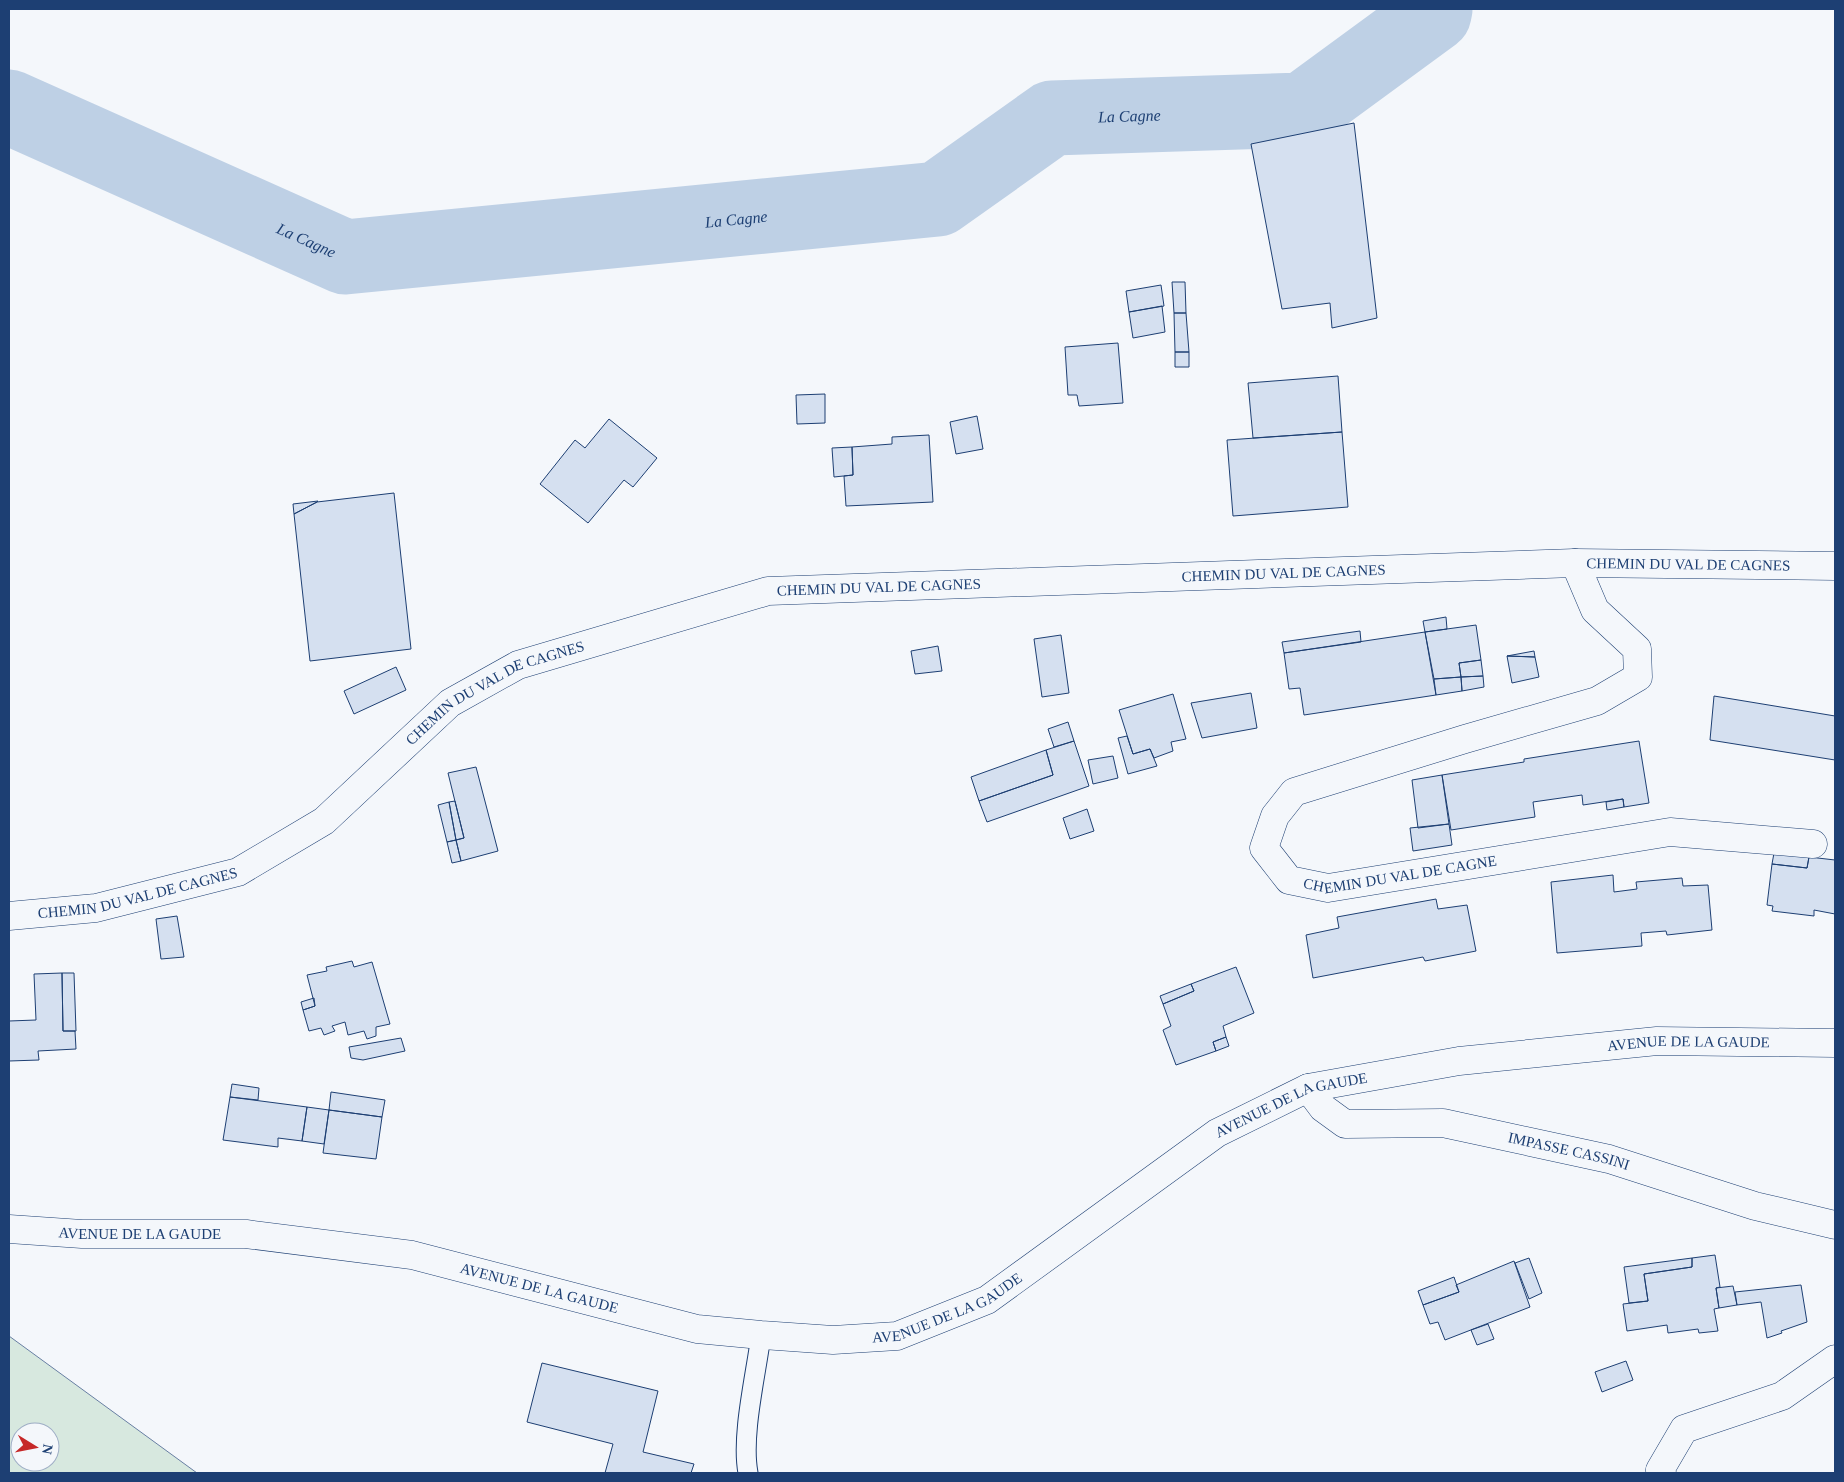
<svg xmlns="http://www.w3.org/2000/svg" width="1844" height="1482" viewBox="0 0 1844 1482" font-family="'Times New Roman',serif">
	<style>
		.green { fill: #d7e8df; stroke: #687fa3; fill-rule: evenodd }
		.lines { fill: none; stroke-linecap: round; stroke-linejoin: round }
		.river { stroke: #bed0e5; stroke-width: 75 }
		.building { fill: #d5e0f0; stroke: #1d3f73 }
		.lane-casing { stroke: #1d3f73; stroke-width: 21 }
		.street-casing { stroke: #1d3f73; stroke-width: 29 }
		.secondary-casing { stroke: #1d3f73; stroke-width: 29 }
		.lane { stroke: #f4f7fb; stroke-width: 19 }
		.street { stroke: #f4f7fb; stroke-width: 28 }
		.secondary { stroke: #f4f7fb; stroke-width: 28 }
		.labels { text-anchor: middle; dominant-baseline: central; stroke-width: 4; stroke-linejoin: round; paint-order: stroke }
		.street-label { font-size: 15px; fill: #1d3f73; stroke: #f4f7fb }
		.water-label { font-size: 16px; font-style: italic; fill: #1d3f73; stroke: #f4f7fb }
	</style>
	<rect width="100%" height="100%" fill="#f4f7fb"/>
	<path class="green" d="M9 1336 197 1473H9ZM20 1432H50V1462H20Z"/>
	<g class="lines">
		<path class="river" id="s1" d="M9 107 345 257 938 199 1052 118 1303 110 1434 14 1435 9"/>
	</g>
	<path class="building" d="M1354 123 1377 318 1332 328 1330 303 1282 309 1251 144Z
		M1172 282H1185L1186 313H1174Z
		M1161 285 1164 306 1129 312 1126 291Z
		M1162 306 1165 332 1133 338 1129 312Z
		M1174 313H1186L1189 352H1175Z
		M1118 343 1123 403 1079 406 1077 395H1068L1065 347Z
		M1175 352H1189V367H1175Z
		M1338 376 1342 432 1253 438 1248 383Z
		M825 394V423L797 424 796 395Z
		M977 416 983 449 956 454 950 422Z
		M609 419 657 458 633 487 624 480 588 523 540 484 575 440 585 448Z
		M1342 432 1348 507 1233 516 1227 440Z
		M929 435 933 502 846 506 844 476 853 475 852 447 892 444V437Z
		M852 447 853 475 834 477 832 448Z
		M394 493 411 649 310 661 294 514 317 502Z
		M318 501 317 502 294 514 293 504Z
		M1446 617 1447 629 1425 632 1423 621Z
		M1476 625 1481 660 1459 663 1461 677 1434 679 1425 632Z
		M1360 631 1361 642 1284 653 1282 642Z
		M1425 632 1436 695 1304 715 1300 688 1289 689 1284 653Z
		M1061 635 1069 693 1042 697 1034 639Z
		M938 646 942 671 915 674 911 651Z
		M1534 651 1535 657 1507 656Z
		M1507 656 1535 657 1539 677 1512 683Z
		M1481 660 1483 676 1461 677 1459 663Z
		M396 667 406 690 354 714 344 691Z
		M1483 676 1484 687 1462 691 1461 677Z
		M1461 677 1462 691 1436 695 1434 679Z
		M1251 693 1257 728 1202 738 1191 703Z
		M1173 694 1186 739 1171 742 1173 751 1154 758 1150 749 1133 754 1119 710Z
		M1714 696 1835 716V760L1710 740Z
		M1068 722 1074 741 1054 747 1048 729Z
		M1127 736 1133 754 1150 749 1157 766 1128 774 1118 738Z
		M1074 741 1089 786 987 822 979 801 1053 775 1046 750Z
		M1639 741 1649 803 1624 807 1623 799 1583 805 1582 795 1533 802 1535 817 1451 830 1442 775 1524 762V759Z
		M1046 750 1053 775 979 801 971 777Z
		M1113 756 1118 778 1093 784 1088 760Z
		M476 767 498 851 461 861 456 840 464 838 448 773Z
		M1442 775 1449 824 1418 828 1412 780Z
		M1623 799 1624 807 1607 810 1606 802Z
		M455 801 464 838 456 840 449 802Z
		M449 802 456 840 447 842 438 805Z
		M1087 809 1094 831 1070 839 1063 818Z
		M1449 824 1452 845 1413 851 1410 828Z
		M456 840 461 861 452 863 447 842Z
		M1774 853 1809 857 1807 868 1772 864Z
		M1809 857 1835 860V914L1814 910V916L1772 911 1773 906 1767 905 1772 864 1807 868Z
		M1613 875 1614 892 1637 889 1636 882 1682 878 1683 886 1708 885 1712 930 1667 935 1666 931 1641 933 1642 946 1557 953 1551 882Z
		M1436 899 1438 909 1467 905 1476 951 1425 961 1423 957 1313 978 1306 935 1339 928 1337 917Z
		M177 916 184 957 161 959 156 919Z
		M352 961 354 967 372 962 390 1024 376 1027V1036L367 1039 364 1031 348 1035 345 1022 332 1026 335 1031 324 1035 321 1028 309 1031 303 1010 315 1006 307 975 327 971 326 967Z
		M1236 967 1254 1013 1223 1026 1226 1037 1213 1042 1216 1051 1176 1065 1163 1030 1171 1026 1163 1004 1194 991 1191 984Z
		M62 973 63 1031H75L76 1049 38 1051 39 1060 9 1061V1021L36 1020 34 974Z
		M62 973H74L76 1031H63Z
		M1191 984 1194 991 1163 1004 1160 996Z
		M314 998 315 1006 303 1010 301 1002Z
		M1226 1037 1229 1046 1216 1051 1213 1042Z
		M401 1038 405 1051 363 1060 351 1058 349 1047Z
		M232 1084 259 1088 258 1100 230 1097Z
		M331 1092 385 1100 382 1117 329 1110Z
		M230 1097 307 1107 302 1141 278 1138V1147L223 1140Z
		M307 1107 329 1110 324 1144 302 1141Z
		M329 1110 382 1117 376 1159 323 1153Z
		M1715 1255 1720 1287 1716 1288 1719 1308 1714 1309 1718 1331 1699 1333 1698 1329 1668 1333 1667 1325 1627 1331 1623 1304 1648 1301 1644 1274 1692 1267V1258Z
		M1529 1258 1542 1293 1529 1299 1515 1263Z
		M1692 1258V1267L1644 1274 1648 1301 1629 1303 1624 1267Z
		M1514 1261 1530 1307 1445 1340 1438 1322 1430 1324 1423 1305 1459 1292 1456 1285Z
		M1454 1277 1459 1292 1423 1305 1418 1291Z
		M1801 1285 1807 1322 1781 1331 1782 1333 1767 1338 1761 1302 1737 1305 1735 1292Z
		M1733 1286 1737 1305 1719 1308 1716 1288Z
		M1488 1324 1494 1339 1477 1345 1471 1330Z
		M1626 1361 1633 1380 1602 1392 1595 1372Z
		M542 1363 658 1391 643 1452 694 1464 691 1473H605L613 1444 527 1422Z"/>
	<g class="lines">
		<g class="lane-casing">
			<path id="lane" d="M748 1473C741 1435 756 1375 761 1335"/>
		</g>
		<g class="street-casing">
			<g id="street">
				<path id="s2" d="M1575 563 1595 610 1637 649 1638 677 1597 701 1465 739 1294 792 1275 816 1264 848 1289 880 1328 888 1670 832 1813 844"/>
				<path id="s3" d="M9 916 96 908 238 872 324 821 450 703 518 665 768 591 1575 563 1835 566"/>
				<path id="s4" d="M1308 1088 1323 1108 1345 1124 1443 1123 1609 1159 1755 1206 1835 1225"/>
				<path d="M1662 1473 1660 1470 1684 1429 1782 1396 1835 1359"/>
			</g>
		</g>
		<g class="secondary-casing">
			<g id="secondary">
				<path id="s5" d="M9 1229 82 1234H246L412 1255 697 1329 761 1335 833 1340 897 1336 987 1300 1217 1133 1308 1088 1459 1061 1657 1041 1835 1043"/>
			</g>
		</g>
		<use href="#lane" class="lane"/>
		<use href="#street" class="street"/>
		<use href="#secondary" class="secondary"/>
	</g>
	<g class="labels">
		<g class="street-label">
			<text stroke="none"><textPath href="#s3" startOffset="1766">CHEMIN DU VAL DE CAGNES</textPath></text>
			<text stroke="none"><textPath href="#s3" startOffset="1361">CHEMIN DU VAL DE CAGNES</textPath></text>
			<text stroke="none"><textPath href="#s3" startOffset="956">CHEMIN DU VAL DE CAGNES</textPath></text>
			<text stroke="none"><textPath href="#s3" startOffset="551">CHEMIN DU VAL DE CAGNES</textPath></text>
			<text stroke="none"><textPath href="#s2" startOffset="718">CHEMIN DU VAL DE CAGNE</textPath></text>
			<text stroke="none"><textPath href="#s3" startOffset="131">CHEMIN DU VAL DE CAGNES</textPath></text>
			<text stroke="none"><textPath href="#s5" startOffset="1766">AVENUE DE LA GAUDE</textPath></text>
			<text stroke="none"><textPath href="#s5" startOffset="1361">AVENUE DE LA GAUDE</textPath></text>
			<text stroke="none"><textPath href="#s4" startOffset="279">IMPASSE CASSINI</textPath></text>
			<text stroke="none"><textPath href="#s5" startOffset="131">AVENUE DE LA GAUDE</textPath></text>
			<text stroke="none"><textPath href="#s5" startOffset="536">AVENUE DE LA GAUDE</textPath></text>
			<text stroke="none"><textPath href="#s5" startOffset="956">AVENUE DE LA GAUDE</textPath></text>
		</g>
		<g class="water-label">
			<text stroke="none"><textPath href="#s1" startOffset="1181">La Cagne</textPath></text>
			<text stroke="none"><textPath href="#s1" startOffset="761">La Cagne</textPath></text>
			<text stroke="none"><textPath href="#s1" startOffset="326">La Cagne</textPath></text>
		</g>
	</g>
	<rect width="1844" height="1482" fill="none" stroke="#1d3f73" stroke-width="20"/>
	<g transform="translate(35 1447) rotate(100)"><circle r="24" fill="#f4f7fb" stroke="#9eadc5"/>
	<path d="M0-4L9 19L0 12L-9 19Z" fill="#c62828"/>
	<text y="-8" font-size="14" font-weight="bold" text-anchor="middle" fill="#1d3f73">N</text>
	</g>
</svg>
